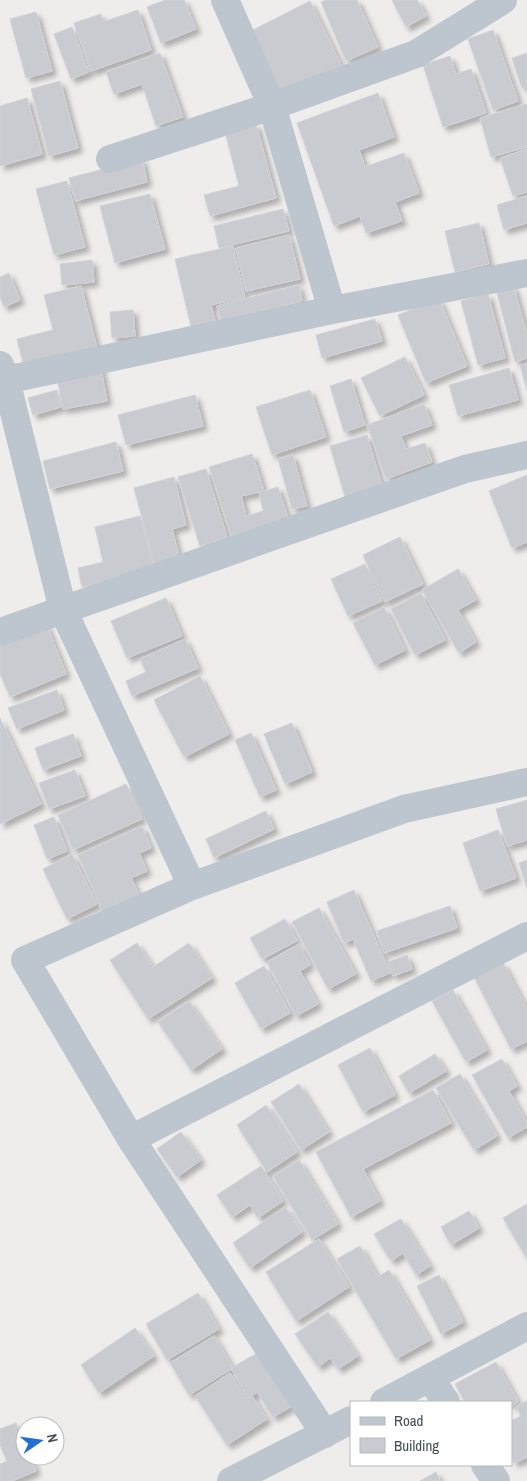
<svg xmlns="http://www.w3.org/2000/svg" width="527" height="1481" viewBox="0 0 527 1481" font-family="'Archivo Narrow',sans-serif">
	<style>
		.building { fill: #c9cbd1; stroke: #d0d2d7; fill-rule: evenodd; filter: url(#shadow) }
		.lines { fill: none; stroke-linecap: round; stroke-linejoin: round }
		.minor { stroke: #bdc6ce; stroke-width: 28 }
	</style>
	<defs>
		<filter id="shadow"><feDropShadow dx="4.5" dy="4.5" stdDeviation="2.5" flood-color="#0004"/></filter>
	</defs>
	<rect width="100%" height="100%" fill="#efecec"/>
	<path class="building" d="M165 0H184L196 29 161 43 147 7Z
		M326 0H357L378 47 346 61 321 2Z
		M392 0H417L426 16 406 27Z
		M310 1 343 69 284 98 251 31Z
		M138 10 151 50 91 71 74 23 101 14 103 22Z
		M36 12 52 71 26 78 10 19Z
		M72 27 89 72 71 79 54 34Z
		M493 30 518 101 493 110 468 39Z
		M160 53 183 117 156 126 142 84 114 94 106 72Z
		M527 53V86L522 88 512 58Z
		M450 56 456 74 471 69 486 113 443 127 423 65Z
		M60 81 78 148 49 156 31 89Z
		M378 93 394 137 359 150 365 167 404 153 419 193 395 202 402 221 366 233 360 216 334 226 297 123Z
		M27 98 42 154 0 166V106Z
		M526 104 527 107V147L491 157 480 118Z
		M256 124 276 198 210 216 204 195 239 186 225 132Z
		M527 149V192L513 196 500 158Z
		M142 159 147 182 75 201 69 178Z
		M67 181 85 247 54 255 36 189Z
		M150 194 165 249 115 263 100 206Z
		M527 196V223L504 230 497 205Z
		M283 209 289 231 219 248 214 226Z
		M479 223 489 264 455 272 445 231Z
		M289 235 300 279 246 291 236 248Z
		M233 246 245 297 211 305 217 329 193 335 175 259Z
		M92 260 94 282 62 285 60 264Z
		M9 273 20 300 4 307 0 297V277Z
		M299 285 302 301 221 321 217 306Z
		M513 285 527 334V358L515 362 496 289Z
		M81 286 98 352 25 371 17 339 53 330 44 295Z
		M488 294 505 358 478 365 461 301Z
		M439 299 467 366 426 383 398 315Z
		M133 310 135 336 112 338 110 312Z
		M375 319 382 341 322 358 316 335Z
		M405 357 424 395 380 416 361 378Z
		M100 364 107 401 63 409 56 372Z
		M527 364V390L520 365Z
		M509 368 518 400 458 416 449 385Z
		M351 379 365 425 344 432 330 386Z
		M57 390 61 407 33 415 28 398Z
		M310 390 326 437 272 455 256 407Z
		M195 395 203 426 126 445 118 415Z
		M424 404 432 425 401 436 406 449 425 443 432 462 386 479 367 425Z
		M367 435 382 487 345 497 330 446Z
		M116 442 123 471 50 489 43 461Z
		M252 454 264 491 278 487 289 521 232 538 209 467ZM259 492 263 511 246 516 241 496Z
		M293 455 307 506 292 509 278 459Z
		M206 469 227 537 200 546 178 477Z
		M527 475V542L512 548 489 491Z
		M174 477 186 525 172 529 180 560 155 566 134 488Z
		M140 516 154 569 82 587 78 568 103 562 95 527Z
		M400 537 423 584 385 602 363 555Z
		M365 564 382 601 348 616 331 579Z
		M458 569 476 600 458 610 476 642 459 653 422 590Z
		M421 593 445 640 415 655 391 609Z
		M166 598 182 636 127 658 111 621Z
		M384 607 405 650 375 665 353 623Z
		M46 624 66 674 10 697 0 674V643Z
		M185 639 198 668 132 696 126 681 146 672 140 659Z
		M200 676 229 734 184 757 154 700Z
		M57 690 64 710 17 729 8 708Z
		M0 718 41 804 0 824Z
		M292 723 312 772 285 784 264 734Z
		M251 733 276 790 260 797 235 740Z
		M73 734 81 756 43 770 35 748Z
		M75 770 85 796 49 809 39 783Z
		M126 784 142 819 73 850 58 815Z
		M527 800V840L507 846 496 809Z
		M266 811 274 829 214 858 206 839Z
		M54 817 67 851 47 859 34 825Z
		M142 826 151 848 139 853 147 871 131 878 141 899 104 915 78 855Z
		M498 830 516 878 480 891 463 843Z
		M72 854 97 904 67 919 43 869Z
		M527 860V888L519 863Z
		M354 890 390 973 371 981 353 939 344 943 327 902Z
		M450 906 457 928 384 953 377 931Z
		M319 908 356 974 328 989 292 922Z
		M285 919 297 941 262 959 250 938Z
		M137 943 153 967 189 943 212 978 148 1019 110 960Z
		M299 944 310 965 300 971 318 1004 296 1016 267 962Z
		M407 955 412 969 393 976 388 962Z
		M503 963 527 1010V1041L511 1049 474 977Z
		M264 966 290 1013 261 1029 235 983Z
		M453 990 487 1050 466 1062 432 1001Z
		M189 1001 222 1049 191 1070 158 1022Z
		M370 1048 395 1095 363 1112 338 1065Z
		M435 1054 446 1071 409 1093 399 1076Z
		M502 1059 517 1086 509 1091 527 1123V1127L508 1138 472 1075Z
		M460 1074 497 1136 474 1150 436 1088Z
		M299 1084 329 1132 301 1150 271 1102Z
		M433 1090 451 1123 363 1169 380 1201 351 1217 316 1152Z
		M266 1105 297 1152 267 1172 237 1125Z
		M181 1132 201 1160 177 1177 157 1149Z
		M299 1160 338 1224 312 1240 273 1176Z
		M261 1166 283 1201 258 1218 250 1205 232 1217 217 1195Z
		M527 1204V1259L503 1218Z
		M285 1207 302 1232 250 1268 233 1243Z
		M469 1211 479 1228 451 1245 441 1227Z
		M401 1219 430 1266 416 1275 403 1253 391 1261 374 1234Z
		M319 1239 349 1287 296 1321 266 1272Z
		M360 1246 378 1277 389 1270 430 1340 396 1359 337 1259Z
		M439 1275 463 1322 441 1334 417 1286Z
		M198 1293 219 1329 167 1360 146 1324Z
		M328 1312 358 1356 338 1369 330 1358 318 1367 295 1334Z
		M135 1328 154 1356 99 1393 81 1365Z
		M214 1336 233 1368 189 1395 170 1363Z
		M261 1351 292 1406 273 1417 257 1392 248 1398 231 1368Z
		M496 1362 518 1402 511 1406V1402H465L455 1384Z
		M230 1373 246 1399 252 1396 267 1419 227 1445 195 1396Z
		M527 1401V1457L514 1463 511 1456V1421L521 1416 516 1406Z
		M16 1423 25 1444V1456H30L36 1471 12 1481H0V1464L7 1461 0 1445V1429Z
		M436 1472 440 1481H420Z"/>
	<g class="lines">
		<path class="minor" d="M225 0 272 106 332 310 527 273
			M110 159 272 106 416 54 503 0
			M0 365 6 380 63 610 0 632
			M6 380 332 310
			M527 455 465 469 63 610 192 886 404 809 527 782
			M192 886 25 960 131 1139 325 1434
			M131 1139 527 936
			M430 1378 446 1402
			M384 1402 527 1326
			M485 1465 496 1481
			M231 1481 351 1420"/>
	</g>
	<rect x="350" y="1401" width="162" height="65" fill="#ffffff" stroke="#b5b9bc"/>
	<rect x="360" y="1417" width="25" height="8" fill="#bdc6ce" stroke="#b5b9bc"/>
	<text x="394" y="1426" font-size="15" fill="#454f58">Road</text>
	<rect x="360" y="1438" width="25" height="15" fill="#c9cbd1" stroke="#b5b9bc"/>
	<text x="394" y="1451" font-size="15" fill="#454f58">Building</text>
	<g transform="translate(40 1441) rotate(77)"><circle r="24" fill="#ffffff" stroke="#b5b9bc"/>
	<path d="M0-4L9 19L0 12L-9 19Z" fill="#226fd2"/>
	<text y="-8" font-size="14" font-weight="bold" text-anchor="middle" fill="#454f58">N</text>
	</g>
</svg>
